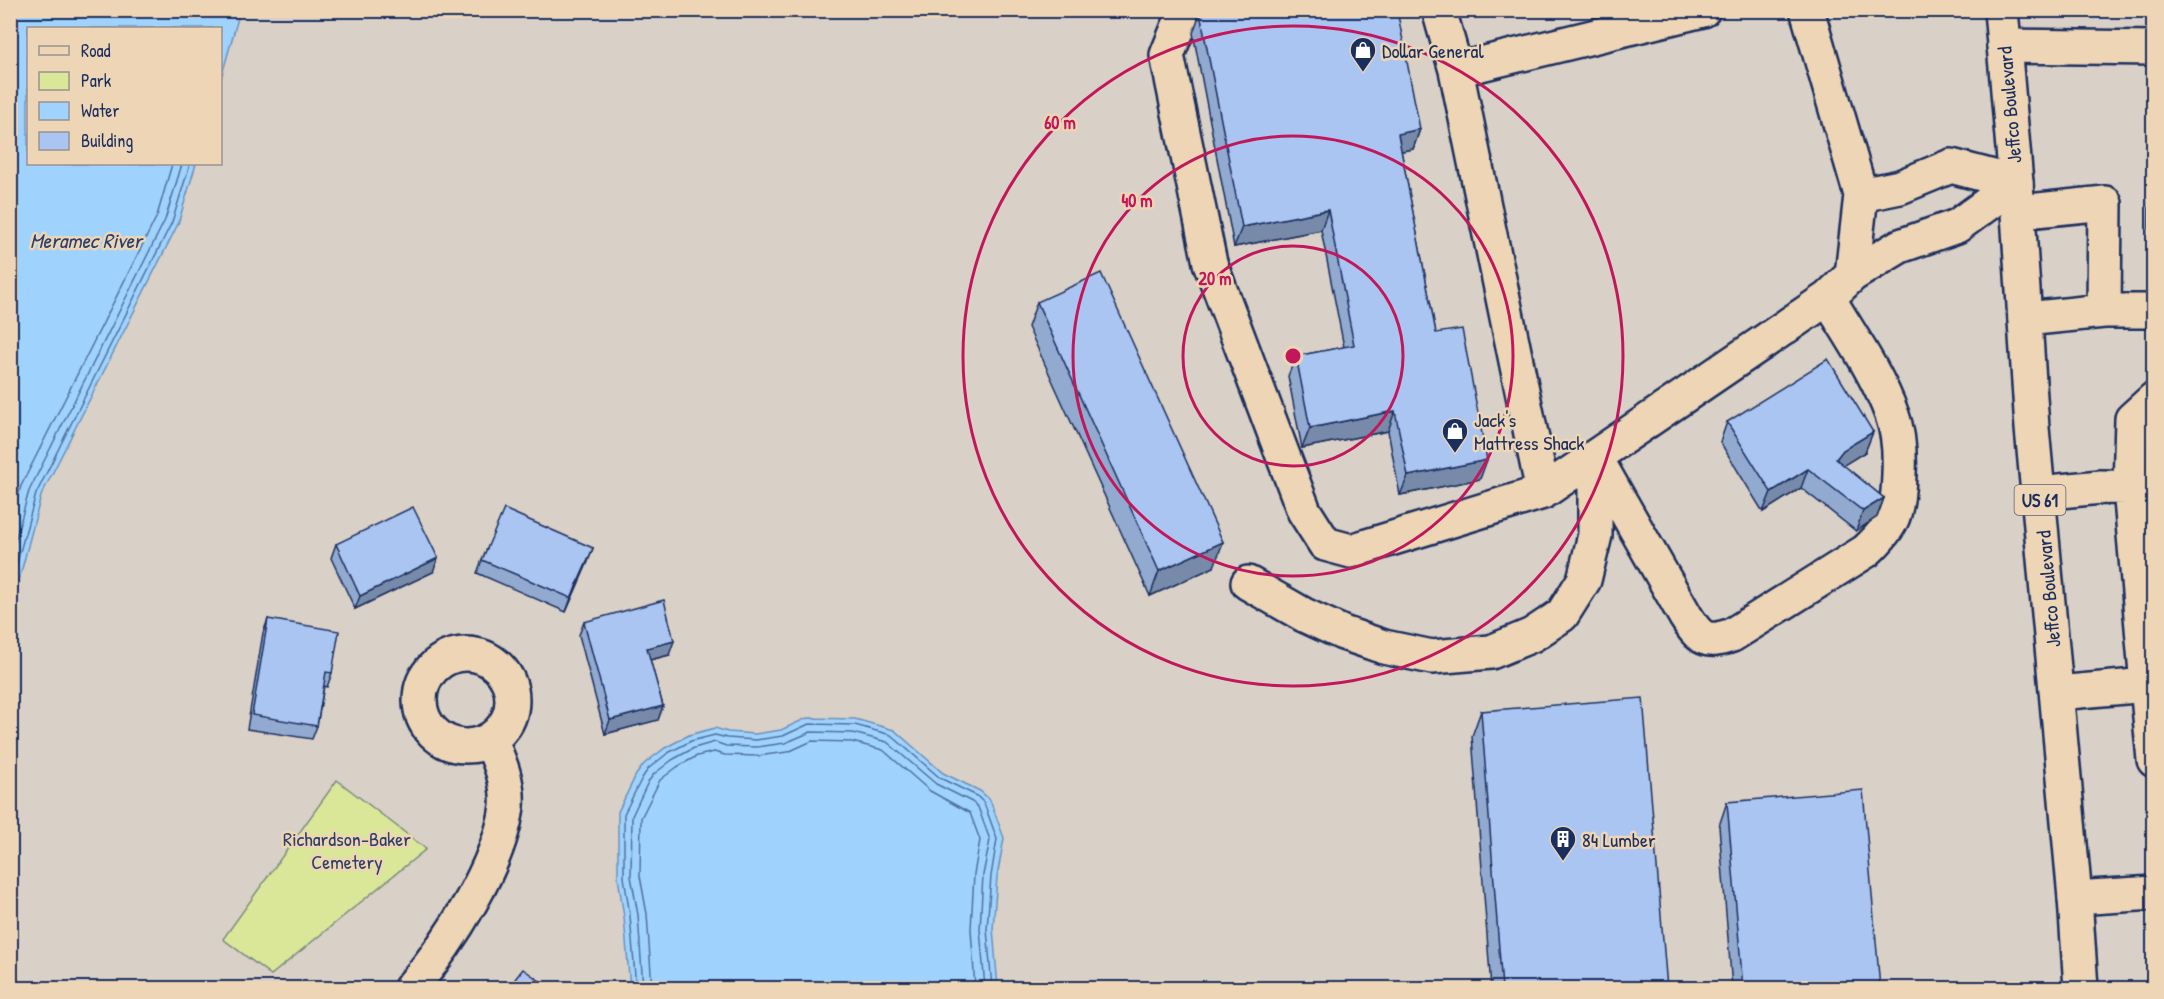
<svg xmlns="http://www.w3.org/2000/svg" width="2164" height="999" viewBox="0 0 2164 999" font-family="'Patrick Hand',sans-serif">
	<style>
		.green { fill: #dae799; stroke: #7a8b7c; stroke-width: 1.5 }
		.water { fill: #9fd3fd; stroke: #6a91bd; stroke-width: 1.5 }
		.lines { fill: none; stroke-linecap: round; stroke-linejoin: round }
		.shore { stroke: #50719e; stroke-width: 1.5 }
		.minor-casing { stroke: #1b2f5e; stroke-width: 38 }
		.major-casing { stroke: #1b2f5e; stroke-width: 38 }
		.minor { stroke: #edd5b5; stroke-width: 33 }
		.major { stroke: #edd5b5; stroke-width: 33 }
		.wall { fill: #92a9d0; stroke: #1b2f5e; stroke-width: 1.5 }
		.shaded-wall { fill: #778aa9; stroke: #1b2f5e; stroke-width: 1.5 }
		.building { fill: #aac5f2; stroke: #1b2f5e; stroke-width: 1.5 }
		.ring { fill: none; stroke: #c2185b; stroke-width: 3 }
		.labels { text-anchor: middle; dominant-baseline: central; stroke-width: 5; stroke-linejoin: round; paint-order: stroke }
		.shield { fill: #edd5b5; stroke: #5a6178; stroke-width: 1.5 }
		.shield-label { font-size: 18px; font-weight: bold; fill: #1b2f5e }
		.poi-label { font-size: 20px; fill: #1b2f5e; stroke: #edd5b5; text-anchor: start }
		.street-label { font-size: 20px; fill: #1b2f5e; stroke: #edd5b5 }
		.park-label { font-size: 20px; fill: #2e4164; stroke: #edd5b5 }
		.water-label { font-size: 21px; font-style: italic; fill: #283f6e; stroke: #edd5b5 }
		.centre { fill: #c2185b; stroke: #edd5b5; stroke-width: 3 }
		.ring-label { font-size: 18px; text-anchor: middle; font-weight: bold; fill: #c2185b; stroke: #edd5b5; stroke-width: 5; stroke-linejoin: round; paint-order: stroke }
	</style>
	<rect width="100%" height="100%" fill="#d9d0c7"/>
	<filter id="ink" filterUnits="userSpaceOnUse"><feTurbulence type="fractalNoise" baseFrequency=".0167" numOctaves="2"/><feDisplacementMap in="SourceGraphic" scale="12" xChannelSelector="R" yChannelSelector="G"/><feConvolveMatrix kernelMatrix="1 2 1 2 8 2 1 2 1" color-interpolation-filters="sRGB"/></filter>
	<g filter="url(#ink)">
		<path class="green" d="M337 780 426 849 271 975 223 939Z"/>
		<path class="water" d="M11 10 240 11 221 78 220 28H28V164H196L178 224 41 496 11 611Z
			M807 718 855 719 894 730 943 773 980 791 990 800 1004 838 997 877 993 929 998 988H630L624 917 618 877V812L636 775 644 764 665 748 689 735 715 728 728 732 755 734 781 730Z"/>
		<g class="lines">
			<path class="shore" d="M10 524 21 486 157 216 172 164
				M10 559 29 491 165 220 182 164
				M10 588 36 494 172 222 190 164
				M636 988 630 916 624 877V814L642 778 649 768 668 753 691 741 715 735 727 738 756 740 783 736 809 724 855 725 891 735 940 778 977 796 984 803 997 839 991 876 987 929 992 988
				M643 988 638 915 631 876 632 816 648 782 654 774 672 760 694 748 715 742 726 746 757 747 785 743 811 732 853 733 887 742 936 784 972 802 978 807 990 840 983 875 980 929 985 988
				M652 988 647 914 640 876 641 818 660 780 677 767 697 756 714 752 725 755 757 756 788 752 812 741 852 742 883 750 930 791 970 813 980 840 974 874 971 929 975 988"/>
			<g class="minor-casing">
				<path id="minor" d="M1198 10 1178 28 1167 55 1210 263 1304 511 1325 544 1351 551 1543 492
					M1439 10 1456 70
					M1703 10 1456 70 1543 492 1828 298 1852 275 1861 195 1807 10
					M2004 46 2154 48
					M1861 195 1900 187 1951 166 2016 183
					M2018 212 2105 203 2104 311
					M1852 275 1900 246 1957 226 2016 183
					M2025 319 2104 311H2154
					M1595 457 1686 617C1700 639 1706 644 1732 635L1866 551C1894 525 1898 513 1899 474 1900 454 1899 434 1892 415 1877 373 1850 335 1828 298
					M2039 493 2101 487 2154 488
					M1248 583 1304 615 1343 633 1384 647 1432 657 1491 652 1532 635 1562 615 1584 580 1595 535V460
					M420 700a46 46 0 1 1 92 0a46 46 0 1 1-92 0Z
					M2147 685 2154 760
					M2057 693 2147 685 2130 488 2132 419 2154 399
					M2075 898 2154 893
					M411 988C449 943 500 865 507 806 509 782 499 760 490 739"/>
			</g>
			<g class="major-casing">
				<path id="major" d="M2001 10 2016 183 2032 428 2075 898 2081 988"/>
			</g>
			<use href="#minor" class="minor"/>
			<use href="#major" class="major"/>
		</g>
		<path class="wall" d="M1200 13 1420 129 1413 149 1401 151 1436 333 1480 479 1400 495 1388 431 1302 448 1288 376 1296 356 1344 347 1321 230 1234 247 1193 33Z
			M2154 164V273H2148L2149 176Z
			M1037 302 1214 567 1150 596 1028 327Z
			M1727 422 1873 432 1865 452 1843 465 1884 498 1877 517 1856 531 1801 488 1763 512 1720 442Z
			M336 544 433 572 355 609 331 558Z
			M593 548 566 612 477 573 482 560Z
			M268 619 332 673 327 687 324 686 317 726 312 739 247 729 263 633Z
			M584 622 669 655 650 660 663 706 658 720 605 734 579 635Z
			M1481 711 1667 988H1491L1472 736Z
			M1727 802 1880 988H1732L1719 826Z"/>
		<path class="shaded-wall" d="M1420 129 1413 149 1390 153 1398 134Z
			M1328 210 1321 230 1234 247 1242 227Z
			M2154 257V273H2148Z
			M1395 411 1388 431 1302 448 1310 428Z
			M1873 432 1865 452 1836 470V459L1843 450Z
			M1487 460 1480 479 1400 495 1408 476Z
			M1808 469 1801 488 1763 512 1771 492Z
			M1884 498 1877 517 1856 531 1863 511Z
			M1223 542 1214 567 1150 596 1159 571Z
			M593 548 588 562 566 612 571 598Z
			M438 558 433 572 355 609 360 596Z
			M674 641 669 655 642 662 647 648Z
			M663 706 658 720 605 734 610 720Z"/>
		<path class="building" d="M1214 10H1397L1420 129 1398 134 1436 333 1462 329 1487 460 1408 476 1395 411 1310 428 1296 356 1354 345 1328 210 1242 227 1200 13Z
			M1101 273 1223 542 1159 571 1037 302Z
			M1828 359 1873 432 1843 450 1836 459 1884 498 1863 511 1808 469 1771 492 1727 422Z
			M413 507 438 558 360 596 336 544Z
			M504 509 593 548 571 598 482 560Z
			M664 600 674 641 647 648 663 706 610 720 584 622Z
			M268 619 339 631 332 673 326 672 317 726 252 715Z
			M1643 698 1667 988H1502L1481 711Z
			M1863 790 1880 988H1743L1727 802Z
			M523 969 550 988H508Z"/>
	</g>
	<g class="ring">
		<circle cx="1293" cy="356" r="110"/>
		<circle cx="1293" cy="356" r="220"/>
		<circle cx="1293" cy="356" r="330"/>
	</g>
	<defs>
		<g id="shop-pin" transform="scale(1.35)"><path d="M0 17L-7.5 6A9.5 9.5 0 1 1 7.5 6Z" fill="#1b2f5e" stroke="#edd5b5"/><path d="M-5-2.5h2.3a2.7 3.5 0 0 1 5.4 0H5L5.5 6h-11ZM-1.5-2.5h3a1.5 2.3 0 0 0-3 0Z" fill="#fff"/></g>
		<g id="building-pin" transform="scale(1.35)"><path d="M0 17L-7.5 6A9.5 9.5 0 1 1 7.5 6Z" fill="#1b2f5e" stroke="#edd5b5"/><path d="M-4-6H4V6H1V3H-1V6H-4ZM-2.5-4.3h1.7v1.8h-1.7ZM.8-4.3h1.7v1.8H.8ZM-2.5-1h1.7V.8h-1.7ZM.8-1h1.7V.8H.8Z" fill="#fff"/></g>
	</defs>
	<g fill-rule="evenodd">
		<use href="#shop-pin" x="1363" y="50"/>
		<use href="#shop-pin" x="1455" y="431"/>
		<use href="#building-pin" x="1563" y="839"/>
	</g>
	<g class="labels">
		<rect class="shield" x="2014.5" y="485" width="51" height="30" rx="4.5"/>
		<g class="shield-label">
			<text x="2040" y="500">US 61</text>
		</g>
		<g class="poi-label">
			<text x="1382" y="50">Dollar General</text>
			<text x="1474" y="419">Jack's<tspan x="1474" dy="23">Mattress Shack</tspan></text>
			<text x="1582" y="839">84 Lumber</text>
		</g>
		<g class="street-label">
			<text transform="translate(2009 105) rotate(-95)">Jeffco Boulevard</text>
			<text transform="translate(2048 589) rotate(-95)">Jeffco Boulevard</text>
		</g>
		<g class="park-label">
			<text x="347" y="838">Richardson-Baker<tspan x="347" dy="23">Cemetery</tspan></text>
		</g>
		<g class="water-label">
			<text x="86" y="240">Meramec River</text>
		</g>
	</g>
	<circle cx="1293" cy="356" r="9" class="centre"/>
	<g class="ring-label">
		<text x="1060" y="129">60 m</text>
		<text x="1137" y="207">40 m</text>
		<text x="1215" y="285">20 m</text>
	</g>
	<rect width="2164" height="999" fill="none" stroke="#edd5b5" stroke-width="36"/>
	<rect x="18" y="18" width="2128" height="963" fill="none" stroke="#1b2f5e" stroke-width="2" filter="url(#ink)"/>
	<rect x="27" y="27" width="195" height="138" fill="#edd5b5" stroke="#999392" stroke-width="1.5"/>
	<rect x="39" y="46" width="30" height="9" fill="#edd5b5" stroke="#999392" stroke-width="1.5"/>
	<text x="81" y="57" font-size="18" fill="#1b2f5e">Road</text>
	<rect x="39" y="72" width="30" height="18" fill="#dae799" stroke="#999392" stroke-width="1.5"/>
	<text x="81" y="87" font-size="18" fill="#1b2f5e">Park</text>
	<rect x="39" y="102" width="30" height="18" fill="#9fd3fd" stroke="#999392" stroke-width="1.5"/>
	<text x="81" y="117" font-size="18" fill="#1b2f5e">Water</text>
	<rect x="39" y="132" width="30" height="18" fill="#aac5f2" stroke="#999392" stroke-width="1.5"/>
	<text x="81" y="147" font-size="18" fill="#1b2f5e">Building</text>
</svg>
